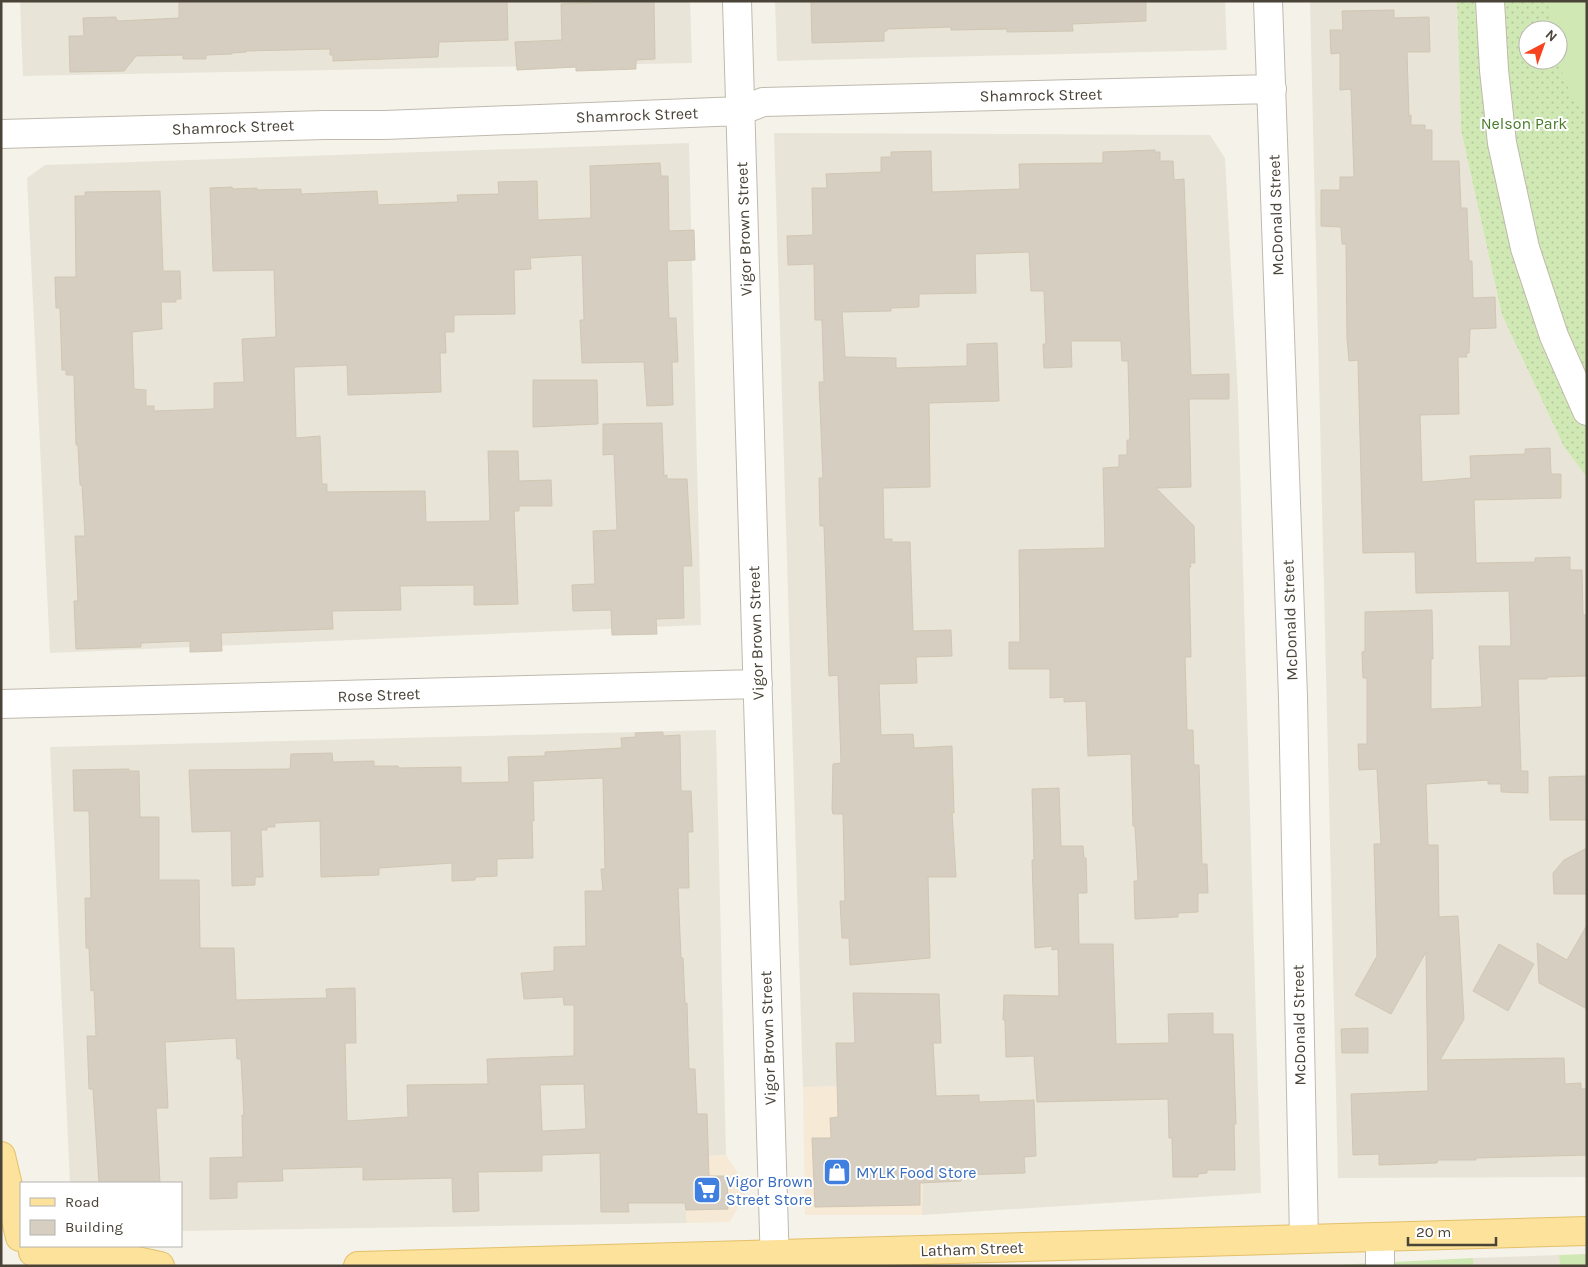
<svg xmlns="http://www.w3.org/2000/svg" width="1588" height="1267" viewBox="0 0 1588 1267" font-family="Karla,sans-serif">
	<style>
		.residential { fill: #e9e4d8 }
		.commercial { fill: #f6e9d6 }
		.grass { fill: url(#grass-dots); fill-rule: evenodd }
		.pitch { fill: #d0e8b4 }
		.building { fill: #d6cec0; stroke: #d1c6b3; fill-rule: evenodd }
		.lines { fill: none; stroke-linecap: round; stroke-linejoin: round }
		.minor-casing { stroke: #c0baad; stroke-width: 30 }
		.major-casing { stroke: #e3c06a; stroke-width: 30 }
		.minor { stroke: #fff; stroke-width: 28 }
		.major { stroke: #fde29b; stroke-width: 28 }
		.labels { text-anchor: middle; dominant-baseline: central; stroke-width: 4; stroke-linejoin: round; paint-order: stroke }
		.street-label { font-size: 16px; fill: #494338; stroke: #fff }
		.park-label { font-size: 16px; fill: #487b2b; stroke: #fff }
		.shop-label { font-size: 16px; fill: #366cbe; stroke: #fff; text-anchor: start }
	</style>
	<defs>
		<pattern id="grass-dots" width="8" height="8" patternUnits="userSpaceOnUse" patternTransform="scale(1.25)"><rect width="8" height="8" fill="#d0e8b4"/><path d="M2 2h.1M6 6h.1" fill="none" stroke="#b4c89c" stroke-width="1.8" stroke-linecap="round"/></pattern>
	</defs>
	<rect width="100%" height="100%" fill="#f5f2ea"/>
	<path class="residential" d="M20 1H690L692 63 23 76Z
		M775 1H1225L1227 50 777 61Z
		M1310 1H1457L1461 130 1502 315 1564 447 1587 477V1177L1338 1178Z
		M774 133 1210 135 1225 158 1238 396 1261 1193 922 1215 924 1085 803 1087Z
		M689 143 701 625 50 653 27 178 45 165Z
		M716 730 726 1155 686 1157 685 1203 687 1223 181 1231V1183H70L50 747Z
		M1559 1255 1560 1266H1474L1473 1258Z"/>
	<path class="commercial" d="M924 1085 922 1215H805L803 1087Z
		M726 1155 748 1189 730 1222 687 1223 685 1203 686 1157Z"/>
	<path class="grass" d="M1457 1H1587V477L1564 447 1502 315 1461 130ZM1528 30H1558V60H1528Z"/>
	<path class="pitch" d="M1548 1H1587V116L1569 90 1558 62V30H1551Z
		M1587 1254V1266H1560L1559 1255Z
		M1473 1258 1474 1266H1316Z"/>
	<path class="building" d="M179 1H507L508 40 439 42 438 57 333 61V55H330V49L246 51V52L232 53V54L206 55V59H183V55L136 56 124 71 70 72 69 36H84L83 18 116 17V20H118L119 21 179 18Z
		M592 1H654L655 59 636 60V69L576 71V67L517 70 515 42 562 40 561 4 592 3Z
		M817 1H1146V21L1072 24 1073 31 1007 32V29L951 30V27L887 29V31H884V41L812 43 811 2Z
		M1394 10V18L1429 17 1430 52H1407L1409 116 1411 115V125H1425V130H1432V161H1459L1461 208H1467L1469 261H1472L1473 298 1495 297 1496 328 1470 329 1469 353H1466L1467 357H1458L1459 414 1420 415 1422 482 1471 478 1470 456 1525 454V449L1550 448 1551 474H1561V498L1474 500 1476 563 1535 562V558L1570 557V570H1582L1583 615H1587V676L1547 677V679H1518L1521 771H1528V793L1501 792V784H1488V780L1426 784 1428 845H1438L1439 917 1458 916 1464 1019 1440 1060 1564 1058 1565 1084 1581 1083V1089H1587V1155L1476 1158V1160H1438L1437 1163 1379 1165V1154L1353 1155 1351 1094 1428 1091 1426 952 1391 1014 1355 995 1377 956 1374 844H1381L1377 769 1359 770 1358 744H1367V678H1363L1362 652 1365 651V612L1432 610 1433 659H1431V709L1482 707 1479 646H1511L1509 591 1416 593 1415 552 1363 553 1358 360 1349 361 1347 338 1346 244H1342L1341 227 1321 226V190H1340V177H1354L1351 89 1340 90V53L1331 54 1330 30H1343L1342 11Z
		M1155 150V152H1160V161H1173L1174 180 1184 179 1191 375 1229 374V399H1189L1191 487 1156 488 1194 526 1195 563H1190L1191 567H1189L1191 657H1185L1187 730H1193L1194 765H1199L1202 864H1207L1208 893H1198V912L1178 913V917L1135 919 1134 881H1138L1135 826H1133L1131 754 1088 756 1086 701 1064 702V697L1050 698V669H1009V642H1020L1019 550 1105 548 1103 468 1119 467V455H1127V440H1130L1128 361H1122L1121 341H1071L1072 367 1044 368 1043 344H1046L1044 291H1031L1029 252 975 254 976 293 919 294V307L891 308V311L842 312 845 357 896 358V368L967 366V344L997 343 999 401 929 403 930 487 883 488 884 539H892V542H910L913 631 951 630 952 656 916 657 917 683 879 684 881 735 913 734 914 748 952 746 954 813H952L956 877H928L930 958 850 965 849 938H842L840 901H845L843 814H833L832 809 833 764 841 763 840 732 838 675 829 676 824 526H820L819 478H823L819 382H824L822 320H815L814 264 788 265 787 236 813 235 812 188H827L826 174 881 172V157H891V152L931 151 932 192 1020 189 1019 164 1103 163V152Z
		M660 163 661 176H668L669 231 694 230 695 260 667 261 669 318H676L678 362H672L673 405 647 406 644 362 582 363 580 320H584L582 255 530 258 531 269 514 270 515 314 454 315V332H445L446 353H440L441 392 348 395 347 365 294 367 296 438 320 436 322 484H327V492L425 491 426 522 490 521 488 451H518L519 481 551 480 552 506H519V511H514L518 604 474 605V585L400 586 401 610 332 611 333 629 221 633 222 651 190 652V641L141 643V647L76 649 74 601H78L75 536H85L82 485H80L78 445H76L74 375H66V370H62L60 308H56L55 277H76L75 196H85V192L160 191 163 271H180L181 299H176V302H161L162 329 132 332 134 389 146 390V406H154V411L214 409V383L244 382 242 339 276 337 274 270 213 271 210 188 232 187 233 189 257 188V190L301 189V194L377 191 378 205 458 202 457 195 499 194 498 182 537 181 538 220 591 218 590 166Z
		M533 380H597L598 424 533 427Z
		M662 423 664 476 667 475V479H687L692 566H683L684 618 656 619 657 634 612 635 611 610 573 611 572 585 595 584 593 531 617 530 614 454 603 455V424Z
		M663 732V736L680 735 681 791H691L693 832H688L689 888H678L681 958H683L685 1003H687L689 1069H695L697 1114H707L709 1176H727L728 1209 686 1210 685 1203H628L629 1212H601L600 1153 542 1155V1171L478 1172 479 1211 453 1212 452 1178 363 1180V1167L282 1169 283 1181 237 1182V1198L210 1199V1158L243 1157 242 1115H244L241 1059H237L236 1038 165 1042 168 1108H156L160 1183H99L93 1089H89L87 1036H96L94 990 91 991 89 948H86L85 898H91L89 811H74L73 770 129 769V771H139L140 817H159V880H199L200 948H234L236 1000 327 998 326 989 355 988 356 1043H345L347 1121 408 1117 407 1085 488 1084 487 1059 574 1056V1005H564L563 997 524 999 521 973 554 971V947L586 946 585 891H603L601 869H605L603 778 533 781 534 821H532L533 858 497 859V876L475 877V880L452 881V863L379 868V875L321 877 320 821 275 823V827H267V830H261L263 877H255V885L232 886 231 831 192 832 189 770 290 769 291 754 332 753 333 762 374 761V766H398L399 768 461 767V783L509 782 508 757 545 756V752L622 748 621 738 636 737 635 733ZM584 1084 586 1129 542 1131 540 1085Z
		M1587 776V820H1550L1549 777Z
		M1059 788 1061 846H1083L1084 858H1086L1087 893H1078L1079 944H1113L1116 1044 1169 1043 1168 1014 1213 1013V1034H1233L1236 1124H1234L1235 1170H1207V1173L1198 1174V1177H1173L1172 1138H1169L1168 1099 1037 1102 1034 1056 1006 1057 1005 1020H1003L1004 995 1059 996 1058 949 1052 950V946L1035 948 1032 860H1034L1032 789Z
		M1587 848V894H1554L1553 873 1564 860Z
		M1587 925V1009L1539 983 1537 943 1567 960Z
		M1499 944 1534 964 1508 1011 1473 991Z
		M853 993 939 994 941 1043H933L936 1096 979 1095V1102L1034 1100 1036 1156 1024 1157 1025 1173 961 1175V1181L920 1183V1205L815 1207 812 1138H831L830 1118 838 1117 836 1043H855Z
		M1368 1028V1053H1342L1341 1029Z"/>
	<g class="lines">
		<g class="minor-casing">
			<path id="minor" d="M737 1 775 1266
				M1268 1 1293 697 1304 1239
				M1490 1 1494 70 1502 143 1525 248 1554 336 1587 411
				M1 134 324 125H385L715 112 740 111 763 102 1272 89
				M1 704 758 684
				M1380 1237V1266"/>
		</g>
		<g class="major-casing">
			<path id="major" d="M1 1156 20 1237
				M33 1252 122 1258 160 1266
				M358 1266 1587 1231"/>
		</g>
		<use href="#minor" class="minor"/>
		<use href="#major" class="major"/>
	</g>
	<defs>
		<g id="shop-square" transform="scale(1.4375)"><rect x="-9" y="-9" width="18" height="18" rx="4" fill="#3f7fe0" stroke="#fff"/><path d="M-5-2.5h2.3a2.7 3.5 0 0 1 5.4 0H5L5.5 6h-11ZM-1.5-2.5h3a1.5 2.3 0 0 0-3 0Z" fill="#fff"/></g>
		<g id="supermarket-square" transform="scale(1.4375)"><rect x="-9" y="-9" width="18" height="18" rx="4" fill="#3f7fe0" stroke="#fff"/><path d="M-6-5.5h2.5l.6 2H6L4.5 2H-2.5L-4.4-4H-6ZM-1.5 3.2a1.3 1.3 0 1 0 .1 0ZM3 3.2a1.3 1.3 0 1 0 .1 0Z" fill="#fff"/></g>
	</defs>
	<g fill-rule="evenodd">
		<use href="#shop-square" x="837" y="1172"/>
		<use href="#supermarket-square" x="707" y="1190"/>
	</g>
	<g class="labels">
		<g class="street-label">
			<text transform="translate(1041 95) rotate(-1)">Shamrock Street</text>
			<text transform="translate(637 115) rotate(-2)">Shamrock Street</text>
			<text transform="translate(233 127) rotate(-2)">Shamrock Street</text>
			<text transform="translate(1276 215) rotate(-92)">McDonald Street</text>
			<text transform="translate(744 229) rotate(-92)">Vigor Brown Street</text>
			<text transform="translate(1290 620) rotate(-92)">McDonald Street</text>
			<text transform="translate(756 633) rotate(-92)">Vigor Brown Street</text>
			<text transform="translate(379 695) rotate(-2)">Rose Street</text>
			<text transform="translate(1299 1025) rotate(-91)">McDonald Street</text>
			<text transform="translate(768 1038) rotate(-92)">Vigor Brown Street</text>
			<text transform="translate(972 1249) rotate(-2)">Latham Street</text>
		</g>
		<g class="park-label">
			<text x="1524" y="123">Nelson Park</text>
		</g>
		<g class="shop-label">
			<text x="856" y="1172">MYLK Food Store</text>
			<text x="726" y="1181">Vigor Brown<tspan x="726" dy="18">Street Store</tspan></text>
		</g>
	</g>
	<rect width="1588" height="1267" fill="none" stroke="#494338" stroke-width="5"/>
	<rect x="20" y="1182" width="162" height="65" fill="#ffffff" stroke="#b6b4af"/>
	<rect x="30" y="1198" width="25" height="8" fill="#fde29b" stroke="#b6b4af"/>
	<text x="65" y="1207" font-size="15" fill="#494338">Road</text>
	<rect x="30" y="1220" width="25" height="15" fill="#d6cec0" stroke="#b6b4af"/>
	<text x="65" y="1232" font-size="15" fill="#494338">Building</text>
	<g transform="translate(1543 45) rotate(41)"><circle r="24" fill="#ffffff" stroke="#b6b4af"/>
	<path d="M0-4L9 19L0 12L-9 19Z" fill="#f7431f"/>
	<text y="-8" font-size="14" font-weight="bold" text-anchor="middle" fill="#494338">N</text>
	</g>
	<path d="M1408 1237v8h88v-8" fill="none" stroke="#494338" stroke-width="2.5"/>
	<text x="1416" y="1237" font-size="15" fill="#494338" stroke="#ffffff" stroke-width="4" paint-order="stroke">20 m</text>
</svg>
